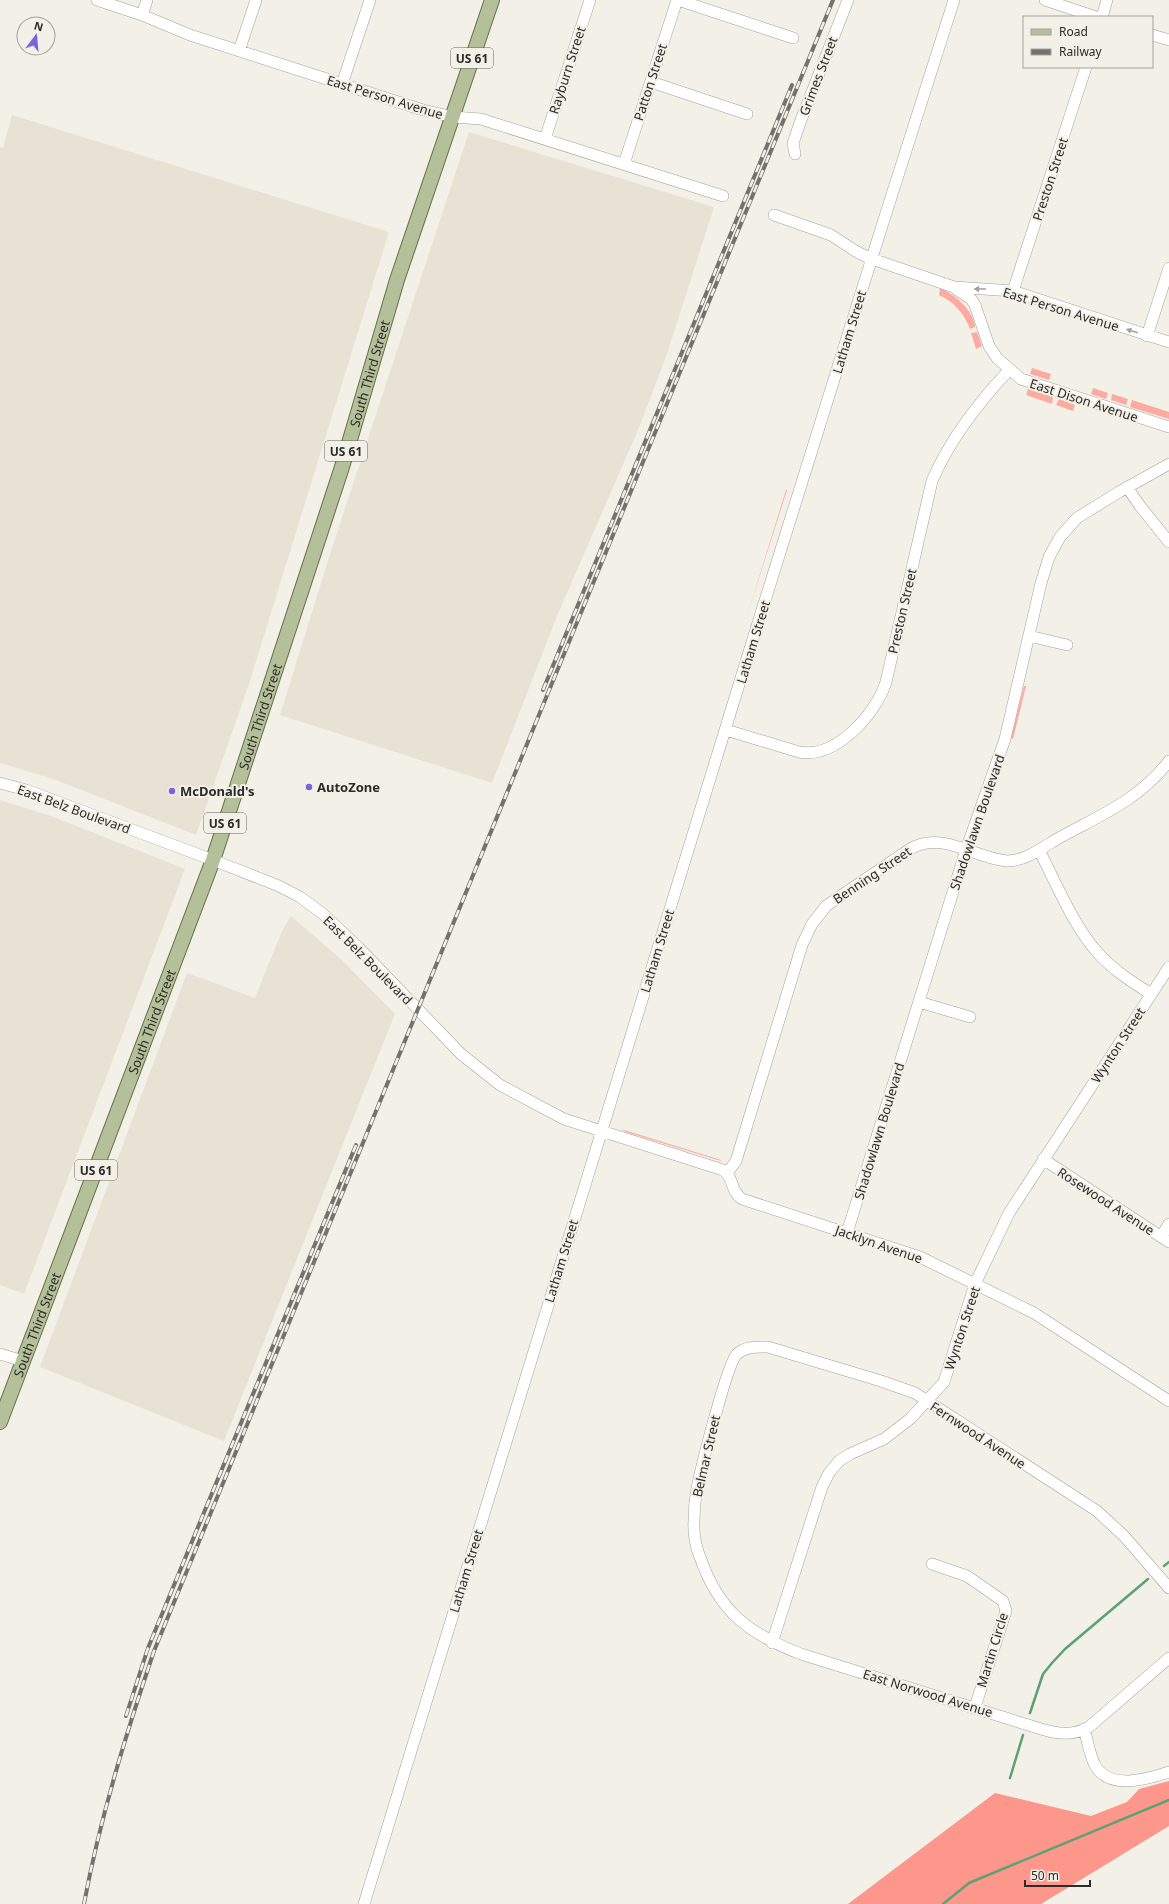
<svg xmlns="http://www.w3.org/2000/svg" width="1169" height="1904" viewBox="0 0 1169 1904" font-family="'Noto Sans',sans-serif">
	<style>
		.built { fill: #e8e2d4 }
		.green { fill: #fdaaa1 }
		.forest { fill: #fd968b }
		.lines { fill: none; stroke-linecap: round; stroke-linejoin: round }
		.stream { stroke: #5ca176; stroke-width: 2.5 }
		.minor-casing { stroke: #a3a098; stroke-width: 12 }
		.major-casing { stroke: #647147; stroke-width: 16 }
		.minor { stroke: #fff; stroke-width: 11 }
		.major { stroke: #b4c09a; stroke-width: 14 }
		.rail-casing { stroke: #73726c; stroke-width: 4 }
		.rail { stroke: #f2f0e7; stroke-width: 2.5; stroke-dasharray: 8; stroke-linecap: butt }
		.oneway { fill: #a0a09e }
		.poi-dot { fill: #7d62dd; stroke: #f2f0e7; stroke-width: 1.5 }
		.labels { text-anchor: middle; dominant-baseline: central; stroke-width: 4; stroke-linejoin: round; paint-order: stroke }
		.shield { fill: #f2f0e7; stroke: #676661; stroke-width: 1 }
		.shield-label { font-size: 12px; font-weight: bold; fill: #2c2b28 }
		.street-label { font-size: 13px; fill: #2c2b28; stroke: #f2f0e7 }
		.poi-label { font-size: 13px; font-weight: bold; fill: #2c2b28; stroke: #f2f0e7; text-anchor: start }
	</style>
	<rect width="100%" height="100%" fill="#f2f0e7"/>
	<path class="built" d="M12 115 389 232 249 684 196 835 56 780 0 763V147L3 148Z
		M469 132 714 207 667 354 638 430 557 616 492 783 280 715 332 548Z
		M0 800 54 817 185 869 24 1294 0 1285Z
		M291 916 342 960 395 1014 224 1441 40 1367 187 973 255 998 282 931Z"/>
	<path class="green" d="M940 288C956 295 973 310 975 327L970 329C964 313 954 302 939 295Z
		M977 332 982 346 976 349 971 333Z
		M1032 368 1051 374 1049 380 1030 374Z
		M1093 388 1108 393 1106 399 1091 394Z
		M1028 389 1053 397 1052 404 1026 395Z
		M1112 394 1128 399 1126 405 1111 400Z
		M1059 399 1075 405 1073 411 1056 405Z
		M1132 400 1169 412V419L1130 407Z
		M786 490H787L747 616Z
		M1024 686H1026L1013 739 1011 738Z
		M621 1129 721 1160V1161L626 1132Z"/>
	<path class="forest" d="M1169 1781V1826L1041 1904H848L995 1793 1091 1816 1127 1802 1139 1789Z"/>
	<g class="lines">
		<path class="stream" d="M1164 1566 1169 1562
			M1030 1713 1043 1674 1052 1663 1065 1649 1148 1579
			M1010 1778 1023 1735
			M943 1904 969 1883 1169 1800"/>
		<g class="minor-casing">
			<path id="minor" d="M97 0 142 15 190 35 423 110 453 117 481 119 723 196
				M678 0 793 38
				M1045 0 1096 17
				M142 15 147 0
				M1102 17 1107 0
				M1152 35 1169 40
				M239 51 256 0
				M651 82 747 114
				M342 84 370 0
				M545 139 590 0
				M795 154 793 143 801 120 848 0
				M624 164 677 0
				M774 215 831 235 857 252 872 259 954 287 1013 291 1169 342
				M956 289 971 299 975 305 989 346 997 358 1021 379 1169 427
				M1013 291 1086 67
				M1147 336 1169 268
				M1127 487 1140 506 1169 542
				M1029 636 1067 645
				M726 730 799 752C836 759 876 714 886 682L932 481C949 441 979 402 1009 370
				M0 783 26 790 213 860 279 886 300 897 323 914 359 948 461 1054 500 1085 564 1119 723 1170C734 1177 730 1191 742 1199L920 1257 1034 1313 1169 1401
				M1039 850C1056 883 1074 927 1098 953 1113 970 1132 982 1151 994
				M919 1002 970 1017
				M1043 1159 1169 1242
				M727 1173 736 1161 802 945 812 924 826 906 910 849C942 830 974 858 1007 861 1025 861 1042 848 1057 839 1100 815 1138 801 1169 761
				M847 1233 966 850 1005 739 1041 583 1049 557 1060 537 1077 518 1119 492 1169 464
				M1161 1237 1169 1224
				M0 1354 23 1361
				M932 1564 967 1576 1003 1601 1006 1611 975 1707
				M1169 1588 1124 1536 1097 1511 915 1393 881 1381 768 1347C757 1347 746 1346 737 1354 727 1363 701 1469 697 1488 695 1499 694 1511 694 1521 693 1532 696 1548 700 1557 719 1612 749 1634 801 1654L1041 1729C1058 1734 1073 1736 1089 1727L1169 1658
				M772 1643 822 1487 829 1473 839 1461 850 1454 884 1439 910 1419 944 1382 975 1284 1009 1213 1169 967
				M1084 1729C1088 1741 1089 1754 1095 1765 1109 1791 1148 1779 1169 1772
				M364 1904 753 639 881 229 954 0"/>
		</g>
		<g class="major-casing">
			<g id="major">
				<path id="s1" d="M0 1422 213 860 342 467 397 280 492 0"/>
			</g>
		</g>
		<use href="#minor" class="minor"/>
		<use href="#major" class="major"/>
		<g class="rail-casing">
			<path id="rail" d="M543 690 792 85
				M126 1716 148 1648 356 1145
				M84 1904C100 1818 126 1734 154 1651L833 0"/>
		</g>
		<use href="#rail" class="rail"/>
	</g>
	<defs><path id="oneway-solid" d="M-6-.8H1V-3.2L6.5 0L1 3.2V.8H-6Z"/></defs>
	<g class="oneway">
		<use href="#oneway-solid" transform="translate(980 289) rotate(-180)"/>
		<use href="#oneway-solid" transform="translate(1132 331) rotate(-162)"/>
	</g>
	<g class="poi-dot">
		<circle cx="309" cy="787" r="4"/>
		<circle cx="172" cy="791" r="4"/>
	</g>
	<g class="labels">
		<g class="shield">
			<rect x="451" y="48" width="42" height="20" rx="3"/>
			<rect x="325" y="441" width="42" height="20" rx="3"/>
			<rect x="204" y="813" width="42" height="20" rx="3"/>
			<rect x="75" y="1160" width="42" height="20" rx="3"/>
		</g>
		<g class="shield-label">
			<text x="472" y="58">US 61</text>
			<text x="346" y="451">US 61</text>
			<text x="225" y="823">US 61</text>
			<text x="96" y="1170">US 61</text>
		</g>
		<g class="street-label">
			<text transform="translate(567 70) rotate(-72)">Rayburn Street</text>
			<text transform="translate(818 76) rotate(-69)">Grimes Street</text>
			<text transform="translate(650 82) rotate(-72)">Patton Street</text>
			<text transform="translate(385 97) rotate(17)">East Person Avenue</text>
			<text transform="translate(1050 179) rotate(-72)">Preston Street</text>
			<text transform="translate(1061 309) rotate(17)">East Person Avenue</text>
			<text transform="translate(849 332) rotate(-73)">Latham Street</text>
			<text stroke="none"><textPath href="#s1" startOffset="1112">South Third Street</textPath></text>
			<text transform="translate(1084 400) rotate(18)">East Dison Avenue</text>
			<text transform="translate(902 611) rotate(-77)">Preston Street</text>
			<text transform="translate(753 642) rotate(-73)">Latham Street</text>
			<text stroke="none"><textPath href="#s1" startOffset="752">South Third Street</textPath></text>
			<text transform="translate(74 809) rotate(20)">East Belz Boulevard</text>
			<text transform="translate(977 822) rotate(-71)">Shadowlawn Boulevard</text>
			<text transform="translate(872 875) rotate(-34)">Benning Street</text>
			<text transform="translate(657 951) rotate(-73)">Latham Street</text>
			<text transform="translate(368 960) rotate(45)">East Belz Boulevard</text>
			<text stroke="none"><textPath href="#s1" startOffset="428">South Third Street</textPath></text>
			<text transform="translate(1118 1045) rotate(-57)">Wynton Street</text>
			<text transform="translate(879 1131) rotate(-73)">Shadowlawn Boulevard</text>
			<text transform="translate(1106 1201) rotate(33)">Rosewood Avenue</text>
			<text transform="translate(879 1244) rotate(19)">Jacklyn Avenue</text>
			<text transform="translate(561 1261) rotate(-73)">Latham Street</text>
			<text stroke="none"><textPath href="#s1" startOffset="104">South Third Street</textPath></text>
			<text transform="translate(962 1328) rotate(-72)">Wynton Street</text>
			<text transform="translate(978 1435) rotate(33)">Fernwood Avenue</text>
			<text transform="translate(706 1456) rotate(-77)">Belmar Street</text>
			<text transform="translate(466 1571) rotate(-73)">Latham Street</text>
			<text transform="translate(992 1650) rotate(-73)">Martin Circle</text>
			<text transform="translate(928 1693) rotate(17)">East Norwood Avenue</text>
		</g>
		<g class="poi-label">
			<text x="317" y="787">AutoZone</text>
			<text x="180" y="791">McDonald's</text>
		</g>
	</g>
	<rect x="1023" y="16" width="130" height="52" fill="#f2f0e7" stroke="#a3a19b"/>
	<rect x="1031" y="29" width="20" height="6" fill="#b4c09a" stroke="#a3a19b"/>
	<text x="1059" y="36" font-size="12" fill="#2c2b28">Road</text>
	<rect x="1031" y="49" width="20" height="6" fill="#73726c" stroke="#a3a19b"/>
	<text x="1059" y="56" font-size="12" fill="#2c2b28">Railway</text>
	<g transform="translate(36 36) rotate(16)"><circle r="19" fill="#f2f0e7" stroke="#a3a19b"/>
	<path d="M0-3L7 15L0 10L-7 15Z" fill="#7d62dd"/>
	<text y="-6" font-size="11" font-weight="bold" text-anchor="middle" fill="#2c2b28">N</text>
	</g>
	<path d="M1025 1880v6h65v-6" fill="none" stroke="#2c2b28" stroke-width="2"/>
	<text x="1031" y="1880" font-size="12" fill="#2c2b28" stroke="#f2f0e7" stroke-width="3" paint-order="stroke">50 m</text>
</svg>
